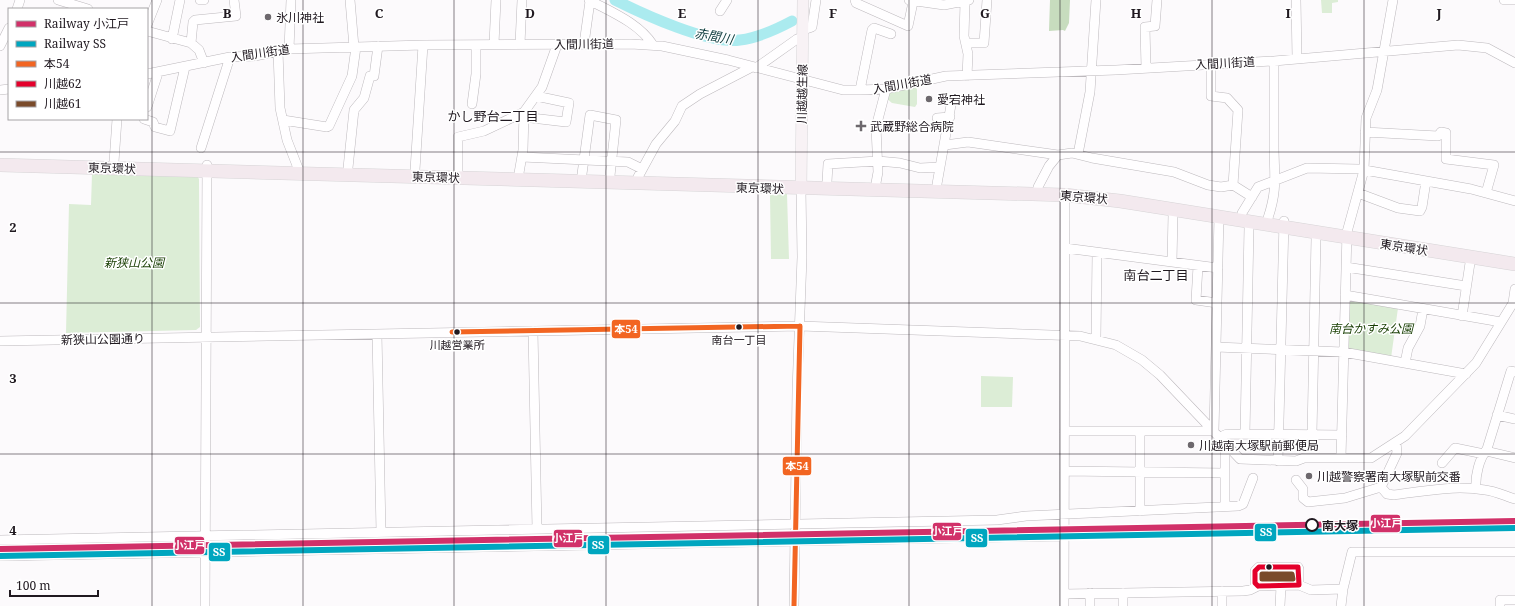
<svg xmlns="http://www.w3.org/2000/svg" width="1515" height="606" viewBox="0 0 1515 606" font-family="'Noto Serif','Noto Sans JP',serif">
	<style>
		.green { fill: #dcedd6 }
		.forest { fill: #c7dcbe }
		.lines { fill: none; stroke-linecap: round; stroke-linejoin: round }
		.river { stroke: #abebef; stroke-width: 11 }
		.minor-casing { stroke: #bdb9bd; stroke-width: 10 }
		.major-casing { stroke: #d6d4d6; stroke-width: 12 }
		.highway-casing { stroke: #d6d4d6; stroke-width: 14 }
		.minor { stroke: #fffeff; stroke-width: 9 }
		.major { stroke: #f8f2f5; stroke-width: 11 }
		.highway { stroke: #f3e9ee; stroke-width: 13 }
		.bus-1-casing { stroke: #fff; stroke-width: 8 }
		.bus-2-casing { stroke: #fff; stroke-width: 8 }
		.bus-3-casing { stroke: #fff; stroke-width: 8 }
		.bus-1 { stroke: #f26522; stroke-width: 5 }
		.bus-2 { stroke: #e4002b; stroke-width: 5 }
		.bus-3 { stroke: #7a4b2a; stroke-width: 5 }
		.rail-1-casing { stroke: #fff; stroke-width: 9 }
		.rail-2-casing { stroke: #fff; stroke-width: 9 }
		.rail-1 { stroke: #d13169; stroke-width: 6 }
		.rail-2 { stroke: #00a6bf; stroke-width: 6 }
		.grid { fill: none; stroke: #201920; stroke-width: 1; stroke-opacity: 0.55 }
		.poi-dot { fill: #6d686d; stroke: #fff; stroke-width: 1.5 }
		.bus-dot { fill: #201920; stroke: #fff; stroke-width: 1.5 }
		.stop-dot { fill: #fff; stroke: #201920; stroke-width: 2 }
		.labels { text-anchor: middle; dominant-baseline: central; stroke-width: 3; stroke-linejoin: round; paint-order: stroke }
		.bus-label { font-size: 11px; fill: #201920; stroke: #fff }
		.poi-label { font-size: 12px; fill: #201920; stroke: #fff; text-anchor: start }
		.street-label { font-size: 12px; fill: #201920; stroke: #fff }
		.park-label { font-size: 12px; font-style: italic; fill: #163c01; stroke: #fff }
		.stop-label { font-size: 12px; font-weight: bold; fill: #201920; stroke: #fff; text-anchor: start }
		.water-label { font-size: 13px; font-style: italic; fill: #103d3f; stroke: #fff }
		.neighbourhood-label { font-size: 13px; fill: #201920; stroke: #fff }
		.grid-label { font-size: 13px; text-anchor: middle; font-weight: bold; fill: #201920; stroke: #fff; stroke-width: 3; stroke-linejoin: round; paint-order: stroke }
		.line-badge { stroke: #fff; stroke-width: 1.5 }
		.badge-label { font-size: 11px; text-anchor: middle; font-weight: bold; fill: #fff }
	</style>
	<rect width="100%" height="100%" fill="#fcfafc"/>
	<path class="green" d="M1321 0H1338V2L1332 3V13H1322Z
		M917 84V104L915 107 892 103 886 98 887 91Z
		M92 174 197 176 199 179 200 327 196 330 66 333 69 204 91 205Z
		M787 194 789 259H771L770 195Z
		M1350 299 1398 308 1391 358 1350 350 1347 348 1348 301Z
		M981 376 1013 377 1012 407H981Z"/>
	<path class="forest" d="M1050 0H1070L1069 23 1065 31 1063 30 1049 31Z"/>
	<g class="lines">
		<path class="river" d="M615 0C643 14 710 45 740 40 757 38 777 29 792 21"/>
		<g class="minor-casing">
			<path id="minor" d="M58 0 88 9
				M200 0H204
				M350 0 354 47
				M589 0C611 12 639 23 653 45
				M855 0 856 3 908 26 913 2
				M909 0 944 5 969 0
				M1296 0 1297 58
				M1504 0H1515
				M965 2 964 36 968 54 967 76
				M17 9 20 0
				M720 11 727 0
				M147 25 157 0
				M803 30 812 27 816 0
				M147 31 191 43 199 50 204 63
				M172 39 180 0
				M191 43 193 22 195 20 236 16 234 0
				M966 43H984L987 0
				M494 44 496 0
				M520 44 522 0
				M584 44 590 1
				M0 46 9 28
				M289 49 291 0
				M278 51 280 108 287 140 298 168
				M1211 64V96L1227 98 1238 110 1233 185
				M756 68 797 39 803 37
				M1146 68 1145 27 1155 26 1157 0
				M147 74 230 57 255 56 289 49 423 45 631 44 662 46 728 60 843 90H860L886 89 946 76 1116 70 1274 61 1458 45 1487 48 1515 63
				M0 90 9 89
				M860 90 872 30 874 28 891 34
				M472 104 476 74V45
				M147 107 158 73
				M523 117 566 122 569 103 536 96
				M937 118 950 117
				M144 119 153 122 155 127 170 131 185 67
				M283 120 327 127 329 126 352 76 356 47
				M1365 132 1438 136 1441 132 1446 133V159L1494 165 1486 193
				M945 145 968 142 1058 155
				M201 148 230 57
				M1078 154 1090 92 1096 0
				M522 157 628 162 642 169
				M114 162 117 119
				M348 168 354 110 364 98 370 76H374L378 46
				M415 170 423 45
				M458 171V137L484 131 524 112
				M519 173 523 150 524 112 542 87 557 45
				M582 174 590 115 616 120 610 176
				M638 177 656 144 675 121 682 106 700 94 752 67
				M827 182 828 164 878 161 900 163 920 168 940 167
				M876 183 878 172 876 127 886 89
				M937 184 951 105
				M1038 187 1049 166 1058 155 1072 153 1092 158 1174 172 1208 185 1221 187 1233 185 1252 197
				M1358 193 1398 208 1420 211 1422 207 1426 181
				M1242 213 1258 187 1307 168 1359 169 1471 189 1515 201
				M1268 218C1278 188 1274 175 1274 145 1274 117 1274 89 1274 61
				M1065 248 1218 268
				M1172 262 1173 214
				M1198 266 1196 300 1217 303
				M1346 267 1466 286
				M1345 295 1501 322
				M1462 316 1470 263
				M533 331 537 529
				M377 334 381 532
				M1096 339 1097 253
				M0 341 800 326 1080 336 1116 345 1142 360 1160 375 1240 459 1296 461 1304 458H1371L1405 436 1476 363 1513 303 1515 289
				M1216 347 1343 352 1466 374
				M1405 363 1408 348 1420 326 1423 309
				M1497 415 1515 419
				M1064 431H1214L1219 216
				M1245 434 1249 227
				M1312 434 1316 238
				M1220 437 1227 434 1342 435
				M1486 451 1515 458
				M1341 458 1347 232 1364 170 1366 118 1377 90 1393 0
				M1278 461 1284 221
				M1442 463 1455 448 1484 454
				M1064 471 1224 473
				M1296 480 1303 489V498L1308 502 1345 498 1381 487
				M1381 487 1387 494 1394 495C1423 491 1455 485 1485 490 1495 491 1505 496 1515 499
				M1381 487 1397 453 1396 442
				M1476 489C1475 476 1479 459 1487 449L1511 371 1515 372
				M1225 506V443
				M1140 511V431
				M0 540 997 520 1026 516 1238 506 1243 504 1253 478
				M0 556 1064 536
				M1258 586 1255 583V571L1259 567H1298L1299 569V585
				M1222 591V606
				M1064 594 1243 591 1250 590 1258 586 1299 585 1311 590 1343 589
				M205 606 207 165
				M794 606 797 391 802 257 801 189
				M1064 606 1065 195
				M1090 606V593
				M1123 606V593
				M1280 606 1281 586
				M1341 606 1343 589 1352 552H1515
				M1500 606V600H1515"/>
		</g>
		<g class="major-casing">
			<path id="major" d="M801 189 803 0"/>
		</g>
		<g class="highway-casing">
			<path id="highway" d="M0 165 1065 195 1120 201 1515 264"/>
		</g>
		<use href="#minor" class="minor"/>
		<use href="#major" class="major"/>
		<use href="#highway" class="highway"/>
		<g class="bus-1-casing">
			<path id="bus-1" d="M452 332 800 326
				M794 606 800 326"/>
		</g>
		<g class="bus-2-casing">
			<path id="bus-2" d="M1258 586 1255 583V571L1259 567H1298L1299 585
				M1258 586 1299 585"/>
		</g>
		<g class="bus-3-casing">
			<path id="bus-3" d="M1262 574H1292L1293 579H1262Z"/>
		</g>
		<use href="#bus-1" class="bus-1"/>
		<use href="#bus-2" class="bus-2"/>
		<use href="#bus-3" class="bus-3"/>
		<g class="rail-1-casing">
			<path id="rail-1" d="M0 549 1515 521"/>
		</g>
		<g class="rail-2-casing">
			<path id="rail-2" d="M0 556 1515 528"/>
		</g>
		<use href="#rail-1" class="rail-1"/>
		<use href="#rail-2" class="rail-2"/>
	</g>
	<path class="grid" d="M152 0V606M303 0V606M454 0V606M606 0V606M758 0V606M909 0V606M1060 0V606M1212 0V606M1364 0V606M0 152H1515M0 303H1515M0 454H1515"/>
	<g class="poi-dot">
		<circle cx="268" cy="17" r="4"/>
		<circle cx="929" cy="99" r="4"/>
		<path d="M859 120h4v4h4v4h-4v4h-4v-4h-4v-4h4z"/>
		<circle cx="1191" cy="445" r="4"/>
		<circle cx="1309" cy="476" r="4"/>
	</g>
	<g class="bus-dot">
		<circle cx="739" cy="327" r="3.5"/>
		<circle cx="457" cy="332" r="3.5"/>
		<circle cx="1269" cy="567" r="3.5"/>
	</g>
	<circle class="stop-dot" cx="1312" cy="525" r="6"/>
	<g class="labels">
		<g class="bus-label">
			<text x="739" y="339">南台一丁目</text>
			<text x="457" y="344">川越営業所</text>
		</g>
		<g class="poi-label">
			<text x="276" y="17">氷川神社</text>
			<text x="937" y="99">愛宕神社</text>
			<text x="870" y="126">武蔵野総合病院</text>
			<text x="1199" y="445">川越南大塚駅前郵便局</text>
			<text x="1317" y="476">川越警察署南大塚駅前交番</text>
		</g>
		<g class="street-label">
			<text transform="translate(584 44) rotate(-1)">入間川街道</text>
			<text transform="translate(260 53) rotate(-8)">入間川街道</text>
			<text transform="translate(1225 63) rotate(-3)">入間川街道</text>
			<text transform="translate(902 84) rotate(-10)">入間川街道</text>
			<text transform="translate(802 94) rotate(-89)">川越越生線</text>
			<text transform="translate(112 168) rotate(2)">東京環状</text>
			<text transform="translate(436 177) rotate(2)">東京環状</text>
			<text transform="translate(760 188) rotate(2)">東京環状</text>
			<text transform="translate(1084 197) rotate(5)">東京環状</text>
			<text transform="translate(1404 247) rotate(9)">東京環状</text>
			<text transform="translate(103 339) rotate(-1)">新狭山公園通り</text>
		</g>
		<g class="park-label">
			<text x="134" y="262">新狭山公園</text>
			<text x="1371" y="328">南台かすみ公園</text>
		</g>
		<g class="stop-label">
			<text x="1322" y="525">南大塚</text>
		</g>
		<g class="water-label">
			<text transform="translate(714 36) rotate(10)">赤間川</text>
		</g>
		<g class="neighbourhood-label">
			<text x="493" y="116">かし野台二丁目</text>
			<text x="1156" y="275">南台二丁目</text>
		</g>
	</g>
	<g class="grid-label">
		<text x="227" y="18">B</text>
		<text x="379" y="18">C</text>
		<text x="530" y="18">D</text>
		<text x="682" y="18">E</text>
		<text x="833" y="18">F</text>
		<text x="985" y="18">G</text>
		<text x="1136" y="18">H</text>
		<text x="1288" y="18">I</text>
		<text x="1439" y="18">J</text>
		<text x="13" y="232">2</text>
		<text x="13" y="383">3</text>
		<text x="13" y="535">4</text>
	</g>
	<g class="line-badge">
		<rect x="611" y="319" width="30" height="20" rx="4" fill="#f26522"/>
		<rect x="782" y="456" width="30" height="20" rx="4" fill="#f26522"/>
		<rect x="1370" y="514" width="31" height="19" rx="4" fill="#d13169"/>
		<rect x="932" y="522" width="30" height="19" rx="4" fill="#d13169"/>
		<rect x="1254" y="523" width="23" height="19" rx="4" fill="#00a6bf"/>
		<rect x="965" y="528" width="23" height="20" rx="4" fill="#00a6bf"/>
		<rect x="553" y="529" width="30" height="19" rx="4" fill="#d13169"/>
		<rect x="587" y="535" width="23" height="20" rx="4" fill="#00a6bf"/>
		<rect x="174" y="536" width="31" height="19" rx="4" fill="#d13169"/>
		<rect x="208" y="542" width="23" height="20" rx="4" fill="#00a6bf"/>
	</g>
	<g class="badge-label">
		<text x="626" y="333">本54</text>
		<text x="797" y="470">本54</text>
		<text x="1386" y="527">小江戸</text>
		<text x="947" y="535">小江戸</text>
		<text x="1266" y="536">SS</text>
		<text x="977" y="542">SS</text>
		<text x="568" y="542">小江戸</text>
		<text x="598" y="549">SS</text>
		<text x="189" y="549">小江戸</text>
		<text x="219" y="556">SS</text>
	</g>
	<rect x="8" y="8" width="140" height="112" fill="#ffffff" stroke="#a6a3a6"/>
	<rect x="16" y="21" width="20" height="6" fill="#d13169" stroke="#a6a3a6"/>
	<text x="44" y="28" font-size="12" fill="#201920">Railway 小江戸</text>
	<rect x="16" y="41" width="20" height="6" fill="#00a6bf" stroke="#a6a3a6"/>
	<text x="44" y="48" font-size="12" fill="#201920">Railway SS</text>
	<rect x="16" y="61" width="20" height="6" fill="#f26522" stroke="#a6a3a6"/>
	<text x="44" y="68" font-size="12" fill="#201920">本54</text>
	<rect x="16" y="81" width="20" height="6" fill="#e4002b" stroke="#a6a3a6"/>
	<text x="44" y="88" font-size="12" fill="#201920">川越62</text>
	<rect x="16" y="101" width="20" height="6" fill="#7a4b2a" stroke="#a6a3a6"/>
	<text x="44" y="108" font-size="12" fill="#201920">川越61</text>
	<path d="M10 590v6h88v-6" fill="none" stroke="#201920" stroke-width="2"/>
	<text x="16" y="590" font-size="12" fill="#201920" stroke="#ffffff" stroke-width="3" paint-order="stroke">100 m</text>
</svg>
